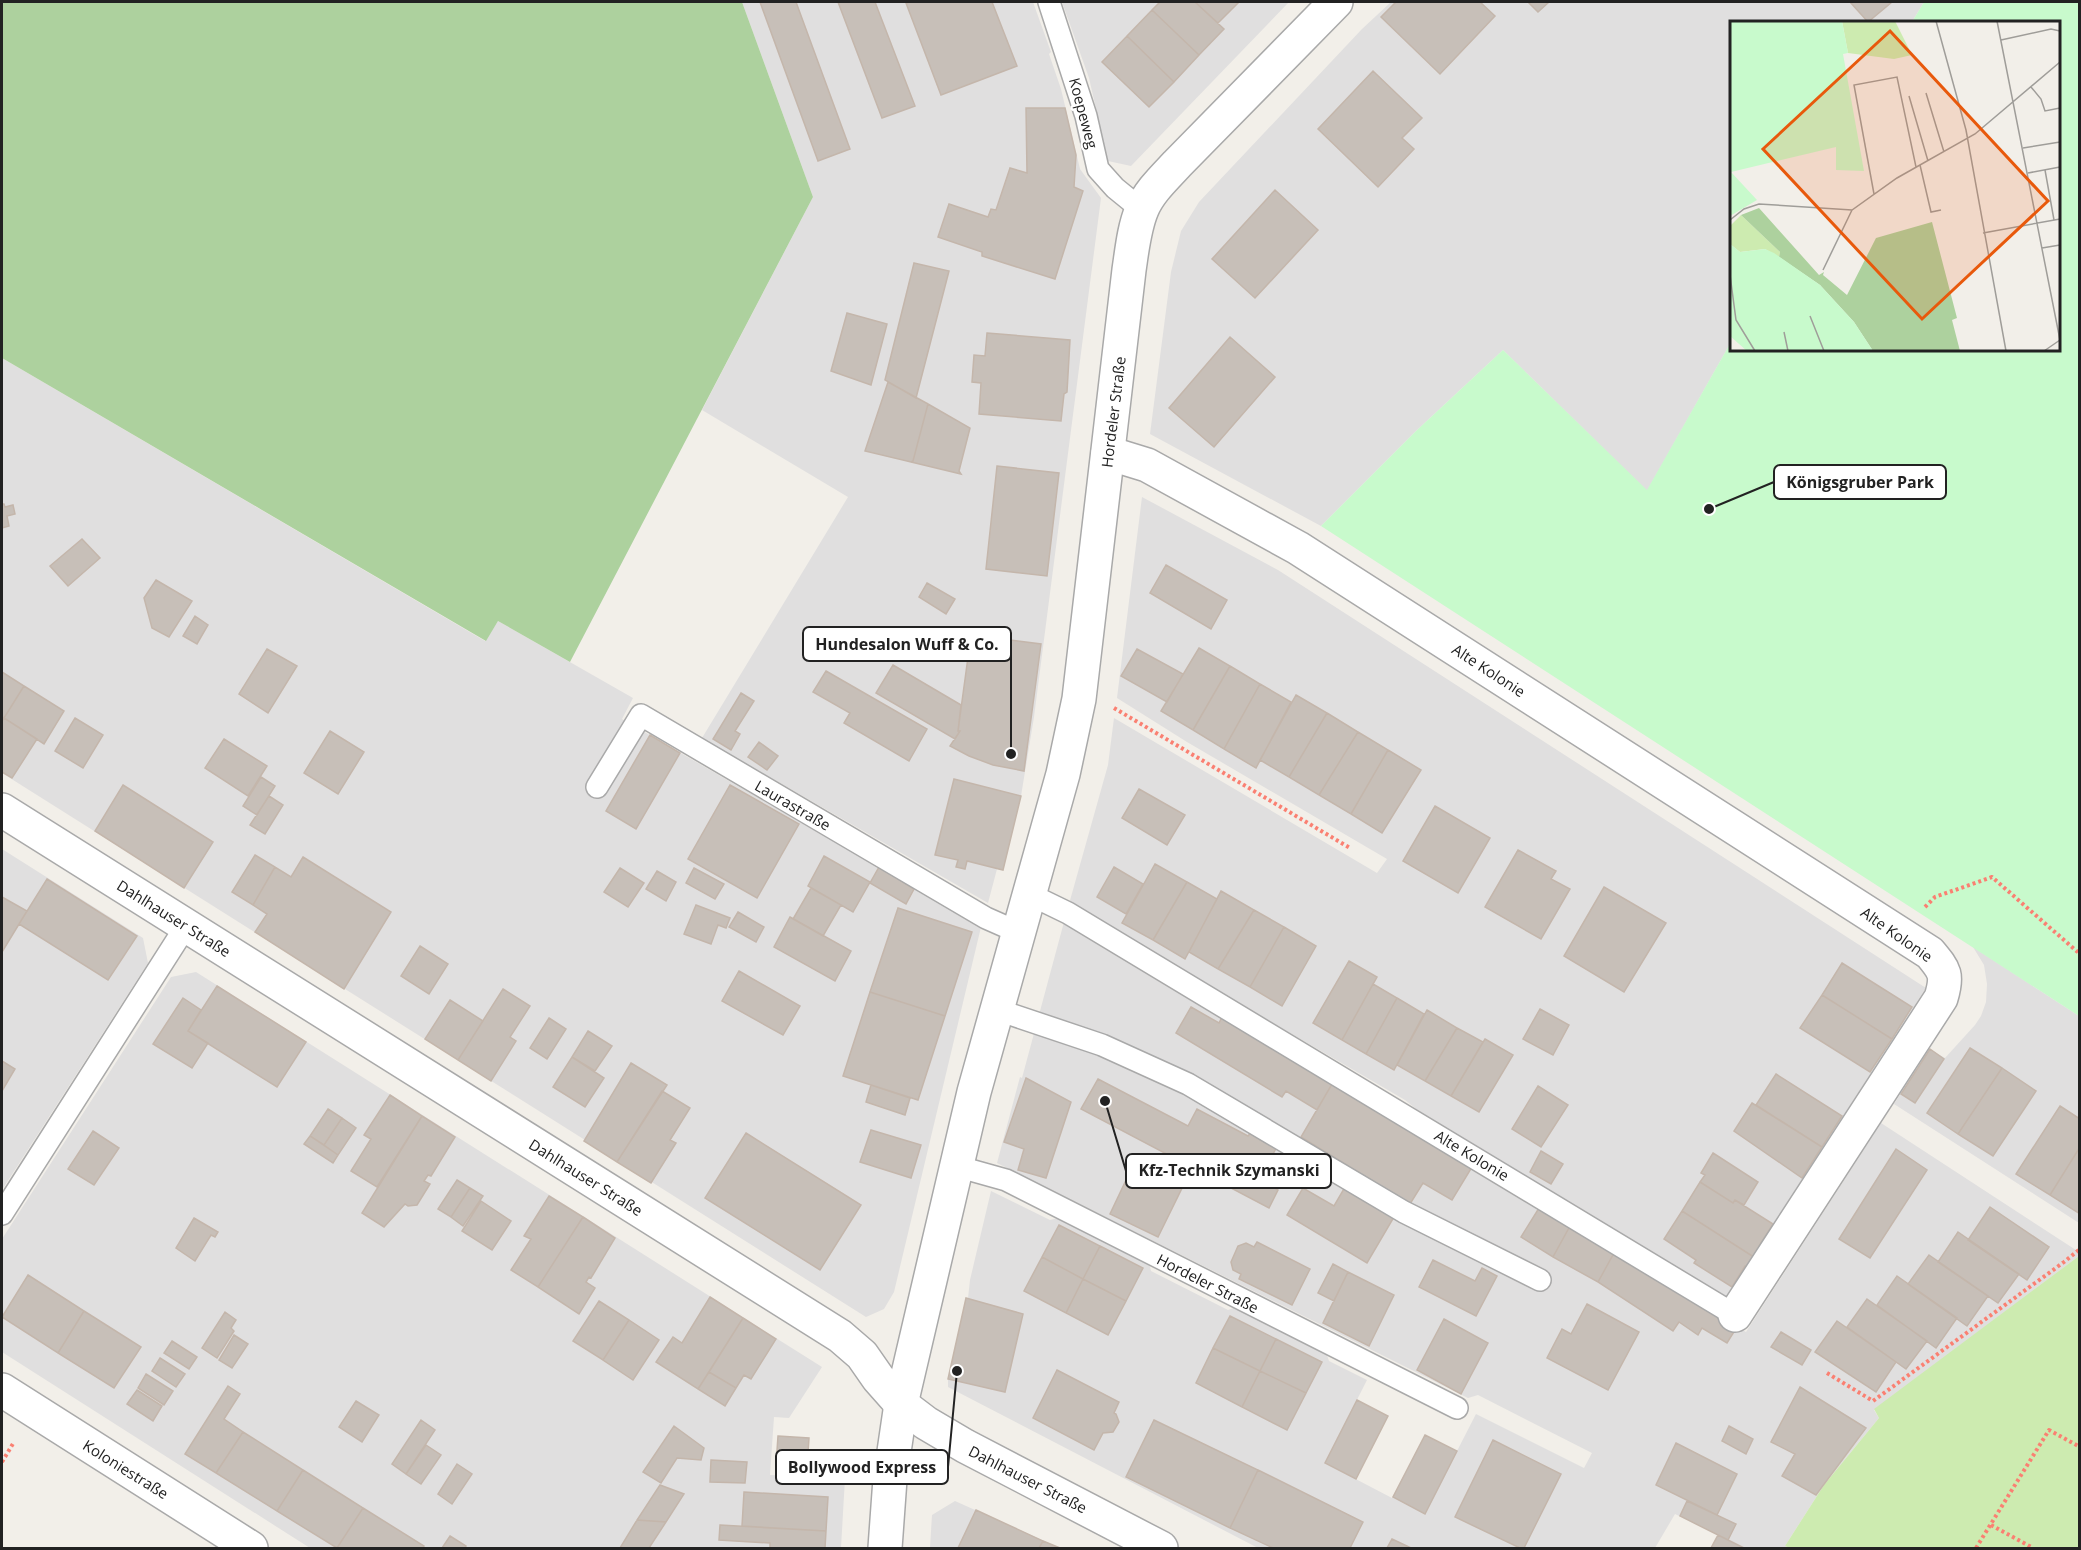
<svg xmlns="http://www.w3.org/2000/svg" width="2081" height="1550" viewBox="0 0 2081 1550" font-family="'Open Sans',sans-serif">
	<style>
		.residential { fill: #e0dfdf }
		.grass { fill: #cdebb0 }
		.forest { fill: #add19e }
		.park { fill: #c8facc }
		.building { fill: #c7bfb8; stroke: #c4b6ab; stroke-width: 1.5 }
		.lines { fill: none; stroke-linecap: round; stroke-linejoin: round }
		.service-casing { stroke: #a9a9a9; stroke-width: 24 }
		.minor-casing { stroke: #a9a9a9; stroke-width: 36 }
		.tertiary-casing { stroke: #a9a9a9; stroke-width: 36 }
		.path { stroke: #fa8072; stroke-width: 4; stroke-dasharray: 3 3; stroke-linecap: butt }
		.service { stroke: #fff; stroke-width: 21 }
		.minor { stroke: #fff; stroke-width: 33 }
		.tertiary { stroke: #fff; stroke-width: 33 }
		.labels { text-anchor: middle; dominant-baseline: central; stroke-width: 4.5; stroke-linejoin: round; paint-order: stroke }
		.street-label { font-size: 15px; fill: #222; stroke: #fff }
		.inset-road { fill: none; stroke: #9f9d99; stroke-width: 1.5 }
		.view { fill: #e8590c; fill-opacity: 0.15; stroke: #e8590c; stroke-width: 3 }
		.inset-edge { fill: none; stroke: #222; stroke-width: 3 }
		.leader { fill: none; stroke: #222; stroke-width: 2 }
		.callout-dot { fill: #222; stroke: #fff; stroke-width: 2 }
		.callout { fill: #fff; stroke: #222; stroke-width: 2 }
		.callout-label { font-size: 16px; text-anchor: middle; font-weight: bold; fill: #222 }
	</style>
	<rect width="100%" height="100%" fill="#f2efe9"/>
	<path class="residential" d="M742 2H1033L1051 52 1049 54 1061 89 1080 169 1101 198 1034 717 1021 796 1003 870 997 869 988 903 702 738 848 497 702 410 813 197Z
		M1062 2H1289L1131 166 1108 161 1089 78Z
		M1391 2H1924L1912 22H1732L1731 342 1647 491 1503 350 1416 431 1321 526 1150 434 1171 272 1181 231 1199 202 1362 29Z
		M2 358 485 641 498 621 633 698 622 719 981 927 894 1292 884 1309 866 1317 2 773Z
		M1142 497 1278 570 1926 988 1759 1246 1754 1271 1745 1266 1726 1297 1425 1116 1405 1100 1069 904 1108 765 1114 718 1377 873 1387 859 1187 742 1117 698Z
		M2 849 143 938 148 963 2 1190Z
		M1064 922 1746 1332 1881 1123 2079 1252V1256L1874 1410 1879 1418 1824 1485 1785 1546 1790 1548H1745L1675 1514 1655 1548H1258L948 1387V1379L966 1298H968L970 1280 991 1191 1050 1220 1058 1218 1149 1263 1151 1271 1228 1310 1236 1307 1326 1352 1329 1361 1367 1380 1325 1463 1392 1498 1425 1435 1457 1451 1476 1414 1584 1468 1592 1453 1478 1395 1468 1398 997 1163 1020 1077 1022 1078Z
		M1973 947 2079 1016V1223L1894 1104 1929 1049 1945 1058 1975 1025 1981 1016 1986 1002 1987 984 1984 965Z
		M196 972 822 1367 789 1418 774 1417 770 1475 845 1478 841 1548H310L2 1352V1239L171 977Z
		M955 1501 1060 1548H930L932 1515Z"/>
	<path class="grass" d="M2079 1256V1548H1790L1785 1546 1824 1485 1879 1418 1874 1409Z"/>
	<path class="forest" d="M2 2H742L813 197 570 662 498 621 486 641 2 358Z"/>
	<path class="park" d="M1924 2H2079V1016L1321 526 1416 431 1503 350 1647 490 1731 342 1732 350H2058V22H1912Z"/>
	<path class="building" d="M760 2H796L850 149 818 161Z
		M838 2H875L915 106 882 118Z
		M910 2H992L1017 66 941 95 906 3Z
		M1160 2H1195L1224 29 1199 55 1152 10Z
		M1195 2H1239L1218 23Z
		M1396 2H1480L1495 16 1440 74 1381 17Z
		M1528 2H1549L1538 12Z
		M1850 2H1892L1868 22Z
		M1152 10 1199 55 1174 82 1127 36Z
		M1127 36 1174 82 1149 107 1102 62Z
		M1373 71 1422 118 1402 138 1414 149 1378 187 1318 129Z
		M1026 108H1065L1076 155 1074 187 1083 191 1055 279 982 256V252L938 237 949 204 988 217 991 209 996 210 1010 168 1027 173Z
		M1275 190 1318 230 1255 298 1212 259Z
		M914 263 949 271 916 398 885 380Z
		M847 313 887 324 871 385 831 371Z
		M987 333 1070 340 1067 392 1064 394 1061 421 979 414 981 383 972 382 974 355 985 356Z
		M1230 337 1275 377 1214 447 1169 408Z
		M888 382 928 404 913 461 911 462 865 451Z
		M928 404 970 428 959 471 961 474 911 462 913 461Z
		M997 466 1059 473 1047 576 986 569Z
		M2 504H4L5 507 13 505 15 514 7 516 9 526 2 528Z
		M82 539 100 558 68 586 50 566Z
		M1166 565 1227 600 1211 629 1150 593Z
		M156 580 192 601 169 637 152 628 144 598Z
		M927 583 955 599 946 614 919 597Z
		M195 616 208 625 197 644 183 636Z
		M971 635 1041 644 1024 771 993 765 969 756 950 746 960 731H958Z
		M1199 648 1230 666 1193 730 1161 711Z
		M267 649 297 666 268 713 239 694Z
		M1137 649 1183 674 1167 702 1121 676Z
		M893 665 961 705 958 731H960L955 739 876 693Z
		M1230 666 1260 684 1224 749 1193 730Z
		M826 671 927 729 909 761 844 723 850 713 813 692Z
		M2 672 24 686 4 718 2 717Z
		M1260 684 1291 702 1256 768 1224 749Z
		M24 686 64 711 44 744 4 718Z
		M741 693 754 701 735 731 740 734 731 750 713 739Z
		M1296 695 1327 713 1289 777 1260 760Z
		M1327 713 1358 732 1319 795 1289 777Z
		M4 718 37 739 12 778 2 772V721Z
		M75 718 103 735 83 768 55 751Z
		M330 731 364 752 338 794 304 773Z
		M1358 732 1388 750 1351 814 1319 795Z
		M650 735 680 753 636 829 606 811Z
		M224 739 267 766 248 796 205 768Z
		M759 742 778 756 767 770 748 757Z
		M1388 750 1421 770 1382 833 1351 814Z
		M261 777 275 786 257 815 243 806Z
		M954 779 1021 796 1003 870 967 861 965 869 956 867 958 860 935 855Z
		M123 785 213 842 184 888 95 831Z
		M730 785 799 824 757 898 688 859Z
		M1139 789 1185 815 1167 845 1122 818Z
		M269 796 283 805 265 834 250 825Z
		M1435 806 1490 838 1458 893 1403 861Z
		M1518 850 1556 871 1551 879 1570 889 1541 939 1485 907Z
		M255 855 275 867 253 905 232 892Z
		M824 856 870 882 853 912 808 886Z
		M303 857 391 912 344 989 255 932 267 914 253 905 275 867 291 877Z
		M1155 864 1187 882 1153 940 1122 923Z
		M879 867 914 889 906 904 870 883Z
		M1114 867 1143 884 1126 914 1097 897Z
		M620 868 644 883 628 907 604 892Z
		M694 868 724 884 715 899 686 883Z
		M657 871 676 882 666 901 646 889Z
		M47 879 137 936 108 980 19 924Z
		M1187 882 1217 899 1185 959 1153 940Z
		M1604 887 1666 923 1624 992 1564 956Z
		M811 888 841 905 823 936 793 919Z
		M1221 891 1254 910 1218 969 1189 952Z
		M2 897 27 911 2 952Z
		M696 905 730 918 726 928 718 925 711 944 684 934Z
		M898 908 972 932 945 1016 870 992Z
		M1254 910 1284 927 1250 987 1218 969Z
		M738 912 764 927 756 942 729 927Z
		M790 917 851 951 835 981 774 947Z
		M1284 927 1316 946 1282 1006 1250 987Z
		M420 946 448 964 429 994 401 976Z
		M1349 961 1377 977 1342 1040 1313 1023Z
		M1842 963 1912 1007 1892 1039 1822 995Z
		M739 971 800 1006 783 1035 722 1001Z
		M1373 984 1397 998 1366 1054 1342 1040Z
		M217 986 306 1042 277 1087 188 1031Z
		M503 989 530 1006 510 1037 516 1041 491 1081 458 1060Z
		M870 992 945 1016 918 1100 843 1076Z
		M1822 995 1892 1039 1870 1072 1800 1028Z
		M183 998 201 1010 188 1031 208 1043 192 1068 153 1044Z
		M1397 998 1424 1014 1394 1070 1366 1054Z
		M450 1000 483 1021 458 1060 425 1039Z
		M1191 1007 1219 1023 1222 1017 1332 1084 1317 1110 1286 1091 1282 1097 1176 1033Z
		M1540 1009 1569 1025 1553 1055 1523 1039Z
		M1427 1010 1457 1028 1425 1081 1397 1065Z
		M549 1018 566 1029 547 1059 530 1048Z
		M1457 1028 1483 1042 1451 1096 1425 1081Z
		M588 1031 612 1046 595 1071 572 1057Z
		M1485 1039 1513 1055 1479 1112 1451 1096Z
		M1970 1048 2002 1068 1958 1134 1927 1113Z
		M1930 1049 1944 1059 1915 1103 1901 1094Z
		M572 1057 604 1078 585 1107 553 1087Z
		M2 1061 15 1069 2 1091Z
		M631 1063 667 1085 617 1162 584 1141Z
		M2002 1068 2036 1091 1993 1156 1958 1134Z
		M1776 1074 1842 1116 1822 1147 1756 1105Z
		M1026 1078 1071 1102 1046 1178 1018 1170 1024 1149 1004 1142Z
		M1098 1079 1188 1126 1197 1109 1248 1136 1252 1131 1278 1145 1259 1179 1278 1190 1269 1208 1081 1109Z
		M1332 1084 1472 1167 1452 1200 1423 1183 1410 1204 1301 1137Z
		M871 1085 910 1098 905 1115 866 1102Z
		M1538 1086 1568 1105 1541 1147 1512 1129Z
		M662 1091 690 1108 670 1140 676 1143 651 1183 617 1162Z
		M390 1095 422 1116 377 1187 351 1171 371 1139 364 1135Z
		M1752 1103 1822 1147 1802 1178 1734 1131Z
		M2060 1106 2080 1119V1147L2050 1195 2016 1174Z
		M328 1109 342 1118 324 1145 310 1136Z
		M422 1116 455 1137 431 1176 428 1175 424 1181 430 1184 417 1205 408 1206 405 1204 384 1227 362 1213Z
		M342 1118 356 1128 338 1155 324 1145Z
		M871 1130 921 1145 911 1178 860 1162Z
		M93 1131 119 1148 94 1185 68 1169Z
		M746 1133 861 1205 820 1270 705 1198Z
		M310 1136 338 1155 333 1163 304 1144Z
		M2080 1147V1214L2050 1195Z
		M1896 1149 1927 1170 1870 1258 1839 1239Z
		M1541 1151 1563 1164 1551 1184 1530 1172Z
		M1713 1153 1758 1182 1744 1205 1735 1200 1733 1203 1700 1182 1705 1175 1701 1173Z
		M1137 1157 1186 1180 1158 1237 1110 1214Z
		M457 1180 470 1188 451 1217 438 1209Z
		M1700 1182 1733 1203 1735 1200 1773 1224 1759 1246 1766 1251 1760 1261 1682 1211Z
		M1345 1187 1394 1217 1367 1263 1287 1215 1303 1188 1334 1206Z
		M470 1188 483 1196 463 1226 451 1217Z
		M549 1196 583 1217 538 1287 511 1270 531 1239 524 1236Z
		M481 1201 511 1221 492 1250 462 1231Z
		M1990 1207 2049 1247 2027 1280 1968 1240Z
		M1539 1208 1570 1226 1553 1257 1521 1237Z
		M1682 1211 1760 1261 1754 1271 1745 1266 1732 1287 1694 1263 1696 1260 1664 1239Z
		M583 1217 615 1238 591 1278 589 1277 586 1282 595 1288 579 1314 538 1287Z
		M194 1218 218 1232 215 1237 211 1235 195 1261 176 1248Z
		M1059 1225 1100 1246 1083 1279 1042 1257Z
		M1570 1226 1614 1253 1598 1282 1553 1257Z
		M1958 1232 2019 1274 1998 1303 1938 1262Z
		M1257 1242 1310 1269 1292 1305 1239 1279 1241 1274 1233 1270 1231 1262 1238 1246 1246 1243 1254 1247Z
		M1100 1246 1143 1268 1126 1301 1083 1279Z
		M1614 1253 1737 1327 1727 1343 1702 1328 1698 1335 1679 1322 1673 1331 1598 1282Z
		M1929 1255 1988 1296 1967 1326 1908 1284Z
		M1042 1257 1083 1279 1066 1313 1024 1291Z
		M1433 1260 1475 1281 1482 1268 1497 1276 1476 1316 1419 1287Z
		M1333 1264 1348 1272 1334 1301 1318 1293Z
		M1348 1272 1394 1295 1369 1346 1323 1323Z
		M28 1275 84 1311 58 1353 2 1317Z
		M1897 1276 1957 1318 1936 1348 1877 1305Z
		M1083 1279 1126 1301 1108 1335 1066 1313Z
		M710 1297 743 1318 698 1389 656 1362 673 1337 682 1343Z
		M966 1298 1023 1314 1005 1392 948 1379Z
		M1867 1299 1927 1341 1906 1369 1847 1327Z
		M599 1301 629 1320 603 1360 573 1341Z
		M1587 1304 1639 1332 1608 1390 1547 1358 1562 1329 1571 1334Z
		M84 1311 141 1347 114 1388 58 1353Z
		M225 1312 236 1320 231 1328 234 1331 217 1358 202 1348Z
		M1230 1316 1276 1339 1260 1371 1213 1348Z
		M743 1318 776 1339 751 1379 744 1375 736 1388 709 1372Z
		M1444 1319 1488 1343 1461 1394 1417 1370Z
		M629 1320 659 1340 633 1380 603 1360Z
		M1837 1321 1896 1362 1876 1392 1815 1352Z
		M1781 1332 1811 1350 1802 1365 1771 1347Z
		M234 1335 248 1344 232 1368 219 1360Z
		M1276 1339 1322 1362 1306 1393 1260 1371Z
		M172 1341 197 1357 189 1369 164 1353Z
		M1213 1348 1260 1371 1242 1407 1196 1383Z
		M160 1358 185 1374 176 1387 152 1371Z
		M1057 1370 1119 1402 1114 1413 1116 1414 1119 1422 1113 1432 1103 1433 1094 1450 1033 1418Z
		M1260 1371 1306 1393 1287 1430 1242 1407Z
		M709 1372 736 1388 725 1406 698 1389Z
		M146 1374 173 1391 164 1405 138 1388Z
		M228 1386 240 1394 224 1419 243 1432 216 1473 185 1454Z
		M1800 1387 1866 1428 1816 1495 1782 1476 1795 1454 1771 1442Z
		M137 1390 162 1406 153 1421 127 1404Z
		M1357 1400 1388 1416 1356 1479 1325 1463Z
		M356 1401 379 1415 362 1442 339 1427Z
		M421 1420 435 1430 406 1474 392 1464Z
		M1154 1420 1258 1470 1230 1528 1126 1477Z
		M674 1426 704 1448 701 1460 677 1458 661 1483 643 1472Z
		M1729 1426 1753 1439 1746 1454 1722 1441Z
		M243 1432 303 1470 277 1511 216 1473Z
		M1425 1435 1457 1451 1425 1514 1393 1497Z
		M778 1436 809 1438 807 1467 776 1465Z
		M1493 1440 1561 1474 1524 1548H1520L1455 1517Z
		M1676 1443 1737 1474 1717 1515 1656 1485Z
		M426 1445 441 1455 421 1484 406 1474Z
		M711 1460 747 1462 745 1483 710 1482Z
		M457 1464 472 1474 452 1504 438 1494Z
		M303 1470 363 1508 337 1548 277 1511Z
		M1258 1470 1363 1522 1350 1548H1273L1230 1528Z
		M660 1485 684 1494 666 1522 637 1520Z
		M744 1492 828 1497 826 1531 742 1526Z
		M1687 1501 1736 1524 1728 1540 1680 1516Z
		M363 1508 424 1546 423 1548H337Z
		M976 1510 1043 1541 1039 1548H958Z
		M637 1520 666 1522 649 1548H620Z
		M720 1525 826 1531 825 1548H770V1543L719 1540Z
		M1718 1535 1744 1548H1711Z
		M450 1536 466 1546 465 1548H442Z
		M1392 1539 1411 1548H1387Z
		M1043 1541 1060 1548H1039Z"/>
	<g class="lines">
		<g class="service-casing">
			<path id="service" d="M1049 2 1086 116 1098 169 1115 188 1142 210
				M597 787 641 715 986 918 1020 933
				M1031 895 1068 913 1735 1315
				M998 1010 1102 1045 1188 1084 1404 1212 1540 1280
				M956 1166 1006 1180 1457 1408
				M2 1214 186 926"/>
		</g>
		<g class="minor-casing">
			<path id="minor" d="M1108 453 1147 465 1298 548 1930 953C1945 971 1948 975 1941 998L1735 1315
				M2 810 840 1336 862 1355 878 1378 901 1404 926 1423 965 1446 1161 1548
				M2 1390 251 1548"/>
		</g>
		<g class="tertiary-casing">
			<path id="tertiary" d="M885 1548 890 1479 901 1404 974 1092 1063 774 1079 699 1129 270C1132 250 1134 228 1142 209 1149 192 1164 178 1177 164L1336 2"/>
		</g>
		<path class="path" d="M1114 708 1350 848
			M1925 907 1935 897 1992 877 2080 954
			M1827 1373 1873 1401 2064 1262 2080 1249
			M2 1462 14 1442
			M1991 1525 2033 1548
			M1976 1548 2049 1430 2080 1447"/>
		<use href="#service" class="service"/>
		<use href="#minor" class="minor"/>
		<use href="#tertiary" class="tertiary"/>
	</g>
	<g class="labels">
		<g class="street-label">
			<text transform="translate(1084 113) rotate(75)">Koepeweg</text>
			<text transform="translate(1113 412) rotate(-83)">Hordeler Straße</text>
			<text transform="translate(1489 670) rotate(33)">Alte Kolonie</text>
			<text transform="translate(793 805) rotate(30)">Laurastraße</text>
			<text transform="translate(174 918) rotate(32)">Dahlhauser Straße</text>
			<text transform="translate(1897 934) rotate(35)">Alte Kolonie</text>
			<text transform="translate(1472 1155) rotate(31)">Alte Kolonie</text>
			<text transform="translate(586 1177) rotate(32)">Dahlhauser Straße</text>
			<text transform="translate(1208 1283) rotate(27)">Hordeler Straße</text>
			<text transform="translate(126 1469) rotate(32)">Koloniestraße</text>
			<text transform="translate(1028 1479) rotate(27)">Dahlhauser Straße</text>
		</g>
	</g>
	<g transform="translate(1730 21)">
		<rect width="330" height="330" fill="#f2efe9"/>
		<path d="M112 0H165L182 34 164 38 118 32ZM11 194 50 231 49 236 35 228 10 231 0 223V205Z" fill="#cdebb0"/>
		<path d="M29 187 89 254 94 251 93 254 117 274 146 217 202 201 227 297 222 299 230 330H143L124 301 90 264 49 236 50 231 11 194Z" fill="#add19e"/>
		<path d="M0 0H112L118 32 113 33 134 150 106 149V126L1 151 27 179 0 195ZM0 223 10 231 35 228 44 232 90 264 124 301 143 330H17L0 315Z" fill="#c8facc"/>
		<path class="inset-road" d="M206 0 236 109 276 330M267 0 330 319M271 19 321 8 330 10M301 66 311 78 315 90 330 87M196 72 214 131M179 75 198 140M293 127 330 121M190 144 201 191 211 189M315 149 324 199M298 152 330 146M144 173 124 64 167 56 186 146M0 199 14 188 29 183 122 189 167 157 245 113 330 41M253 212 330 198M312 227 330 224M93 249 122 189M0 254 6 299 25 330M80 295 94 330M54 311 58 330M314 330 330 319"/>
		<path class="view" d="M160 10 318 180 192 298 33 128Z"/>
		<rect width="330" height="330" class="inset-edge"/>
	</g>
	<path class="leader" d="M1709 509L1774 482M1011 754L1011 644M1105 1101L1126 1171M957 1371L948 1467"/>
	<g class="callout-dot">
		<circle cx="1709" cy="509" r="6"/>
		<circle cx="1011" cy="754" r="6"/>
		<circle cx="1105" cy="1101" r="6"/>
		<circle cx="957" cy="1371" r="6"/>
	</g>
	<g class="callout">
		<rect x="1774" y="465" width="172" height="34" rx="6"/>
		<rect x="803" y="627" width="208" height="34" rx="6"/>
		<rect x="1126" y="1154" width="205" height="34" rx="6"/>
		<rect x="776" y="1450" width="172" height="34" rx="6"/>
	</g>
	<g class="callout-label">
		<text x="1860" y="488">Königsgruber Park</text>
		<text x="907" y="650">Hundesalon Wuff &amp; Co.</text>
		<text x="1229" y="1176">Kfz-Technik Szymanski</text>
		<text x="862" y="1473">Bollywood Express</text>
	</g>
	<rect width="2081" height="1550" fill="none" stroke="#222222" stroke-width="6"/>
</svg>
